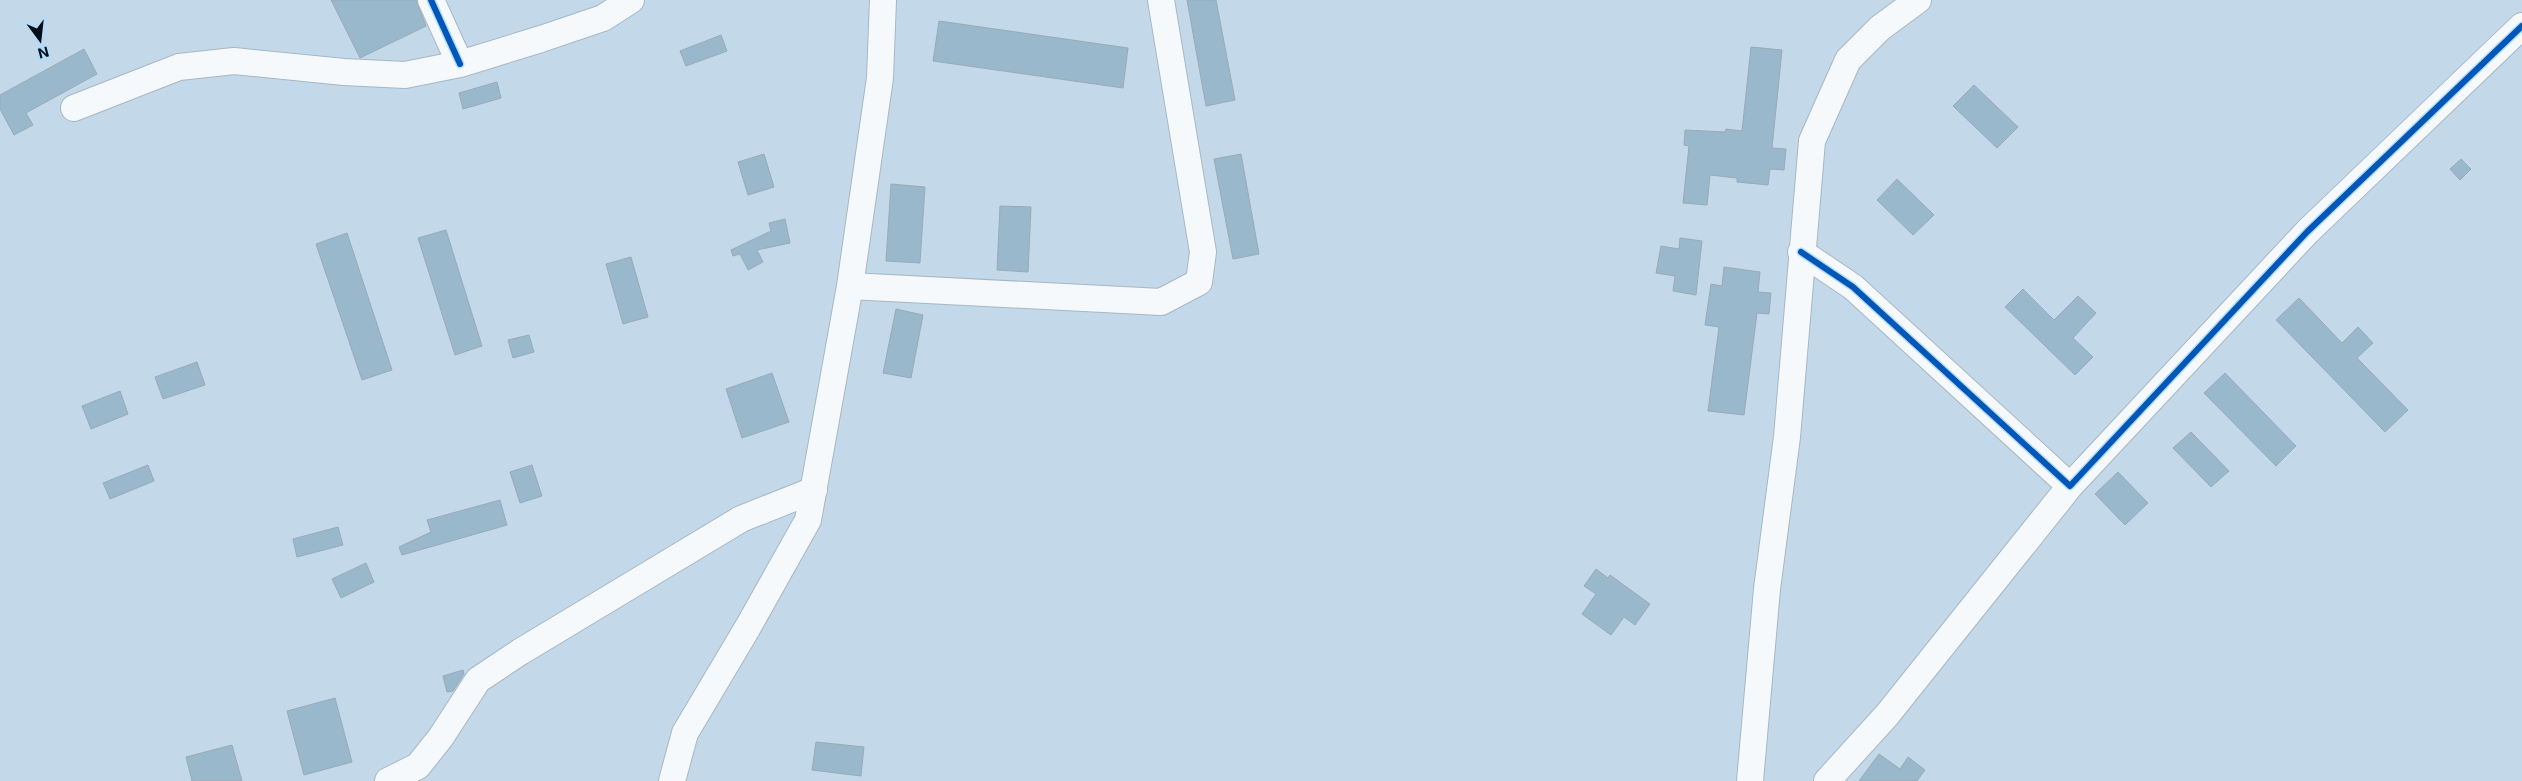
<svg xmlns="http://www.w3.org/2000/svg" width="2522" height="781" viewBox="0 0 2522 781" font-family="Inter,sans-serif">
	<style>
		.building { fill: #9ab8cc; stroke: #99aab6 }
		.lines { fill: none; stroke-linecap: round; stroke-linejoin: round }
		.minor-casing { stroke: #a7b7c4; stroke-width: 28 }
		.minor { stroke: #f6f9fc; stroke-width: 26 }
		.cycleway-casing { stroke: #b4dbf8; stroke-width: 9 }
		.cycleway { stroke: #0057b8; stroke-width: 6 }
	</style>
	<rect width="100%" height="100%" fill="#c3d9e9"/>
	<path class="building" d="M331 0H416L426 26 360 58Z
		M1187 0H1216L1235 100 1206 106Z
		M939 21 1128 48 1123 88 933 61Z
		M721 35 727 51 686 66 680 51Z
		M1751 47 1782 50 1772 148 1786 149 1784 170 1770 169 1768 185 1737 182V178L1710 175 1707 205 1683 203 1689 146 1684 145 1685 130 1725 132 1726 129 1742 131Z
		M84 49 97 74 26 113 33 125 14 135 0 109V95Z
		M497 82 501 98 463 109 459 93Z
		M1974 85 2018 127 1997 148 1953 106Z
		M764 154 774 187 748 195 738 162Z
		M1241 154 1259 254 1233 259 1214 159Z
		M2461 159 2471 169 2460 180 2450 169Z
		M1897 179 1934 215 1913 235 1877 200Z
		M891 184 925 187 920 263 886 261Z
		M1000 206 1031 207 1028 272 997 270Z
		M785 219 790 243 757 250 763 262 748 270 740 254 733 256 731 250 771 231 769 223Z
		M446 230 482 346 455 355 418 238Z
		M347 233 392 370 362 380 316 244Z
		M1680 238 1702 241 1696 295 1673 291 1675 276 1656 273 1661 246 1679 249Z
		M631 257 648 317 623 324 606 264Z
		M1724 267 1760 272 1758 292 1771 293 1769 314 1757 313 1744 415 1708 411 1719 327 1705 325 1711 284 1722 286Z
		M2023 289 2054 320 2078 296 2096 313 2073 338 2093 357 2075 375 2005 307Z
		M2299 298 2342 343 2358 327 2373 343 2357 358 2408 410 2385 432 2276 320Z
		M896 309 923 315 911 378 883 373Z
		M529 335 534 352 513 358 508 340Z
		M197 362 205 385 163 399 155 377Z
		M772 373 789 422 742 438 726 389Z
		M2225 373 2296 446 2276 466 2204 393Z
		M120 391 128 414 91 429 82 406Z
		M2191 432 2229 471 2211 487 2173 448Z
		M148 465 154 481 110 499 103 483Z
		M532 465 542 496 520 503 510 472Z
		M2118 472 2148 503 2125 525 2095 494Z
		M500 500 507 525 402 555 399 547 431 532 427 520Z
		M338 527 343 545 297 557 293 539Z
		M366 563 374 582 341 598 332 579Z
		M1596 569 1608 578 1610 575 1650 604 1635 625 1624 617 1611 635 1582 614 1596 594 1584 586Z
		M463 670 464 674 453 691 447 692 443 676Z
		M335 698 352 762 304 775 287 711Z
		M816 742 864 747 861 776 812 770Z
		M232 745 242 781H192L186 757Z
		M1879 754 1900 769 1908 757 1925 770 1917 781H1859Z"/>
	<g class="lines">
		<g class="minor-casing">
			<path id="minor" d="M431 0 460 64
				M74 108 179 67 234 61 344 72 405 75 460 64 541 39 603 18 631 0
				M1801 252 1853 287 2070 486
				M850 286 1161 302 1199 282 1203 252 1161 0
				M388 781 418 766 441 737 478 680 520 652 741 519 814 490
				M672 781 685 733 748 627 808 520 850 286 880 78 883 0
				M1750 781 1767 589 1787 437 1812 141 1848 60 1880 28 1918 0
				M1827 781 1887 715 2070 486 2307 232 2522 26"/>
		</g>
		<use href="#minor" class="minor"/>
		<g class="cycleway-casing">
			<path id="cycleway" d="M431 0 460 64
				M1801 252 1853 287 2070 486 2307 232 2522 26"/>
		</g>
		<use href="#cycleway" class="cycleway"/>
	</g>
	<g transform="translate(40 40) rotate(165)" stroke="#b4dbf8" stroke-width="4" paint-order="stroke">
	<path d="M0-4L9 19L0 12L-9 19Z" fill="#030f18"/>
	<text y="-8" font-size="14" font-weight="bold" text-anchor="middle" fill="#030f18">N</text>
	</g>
</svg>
